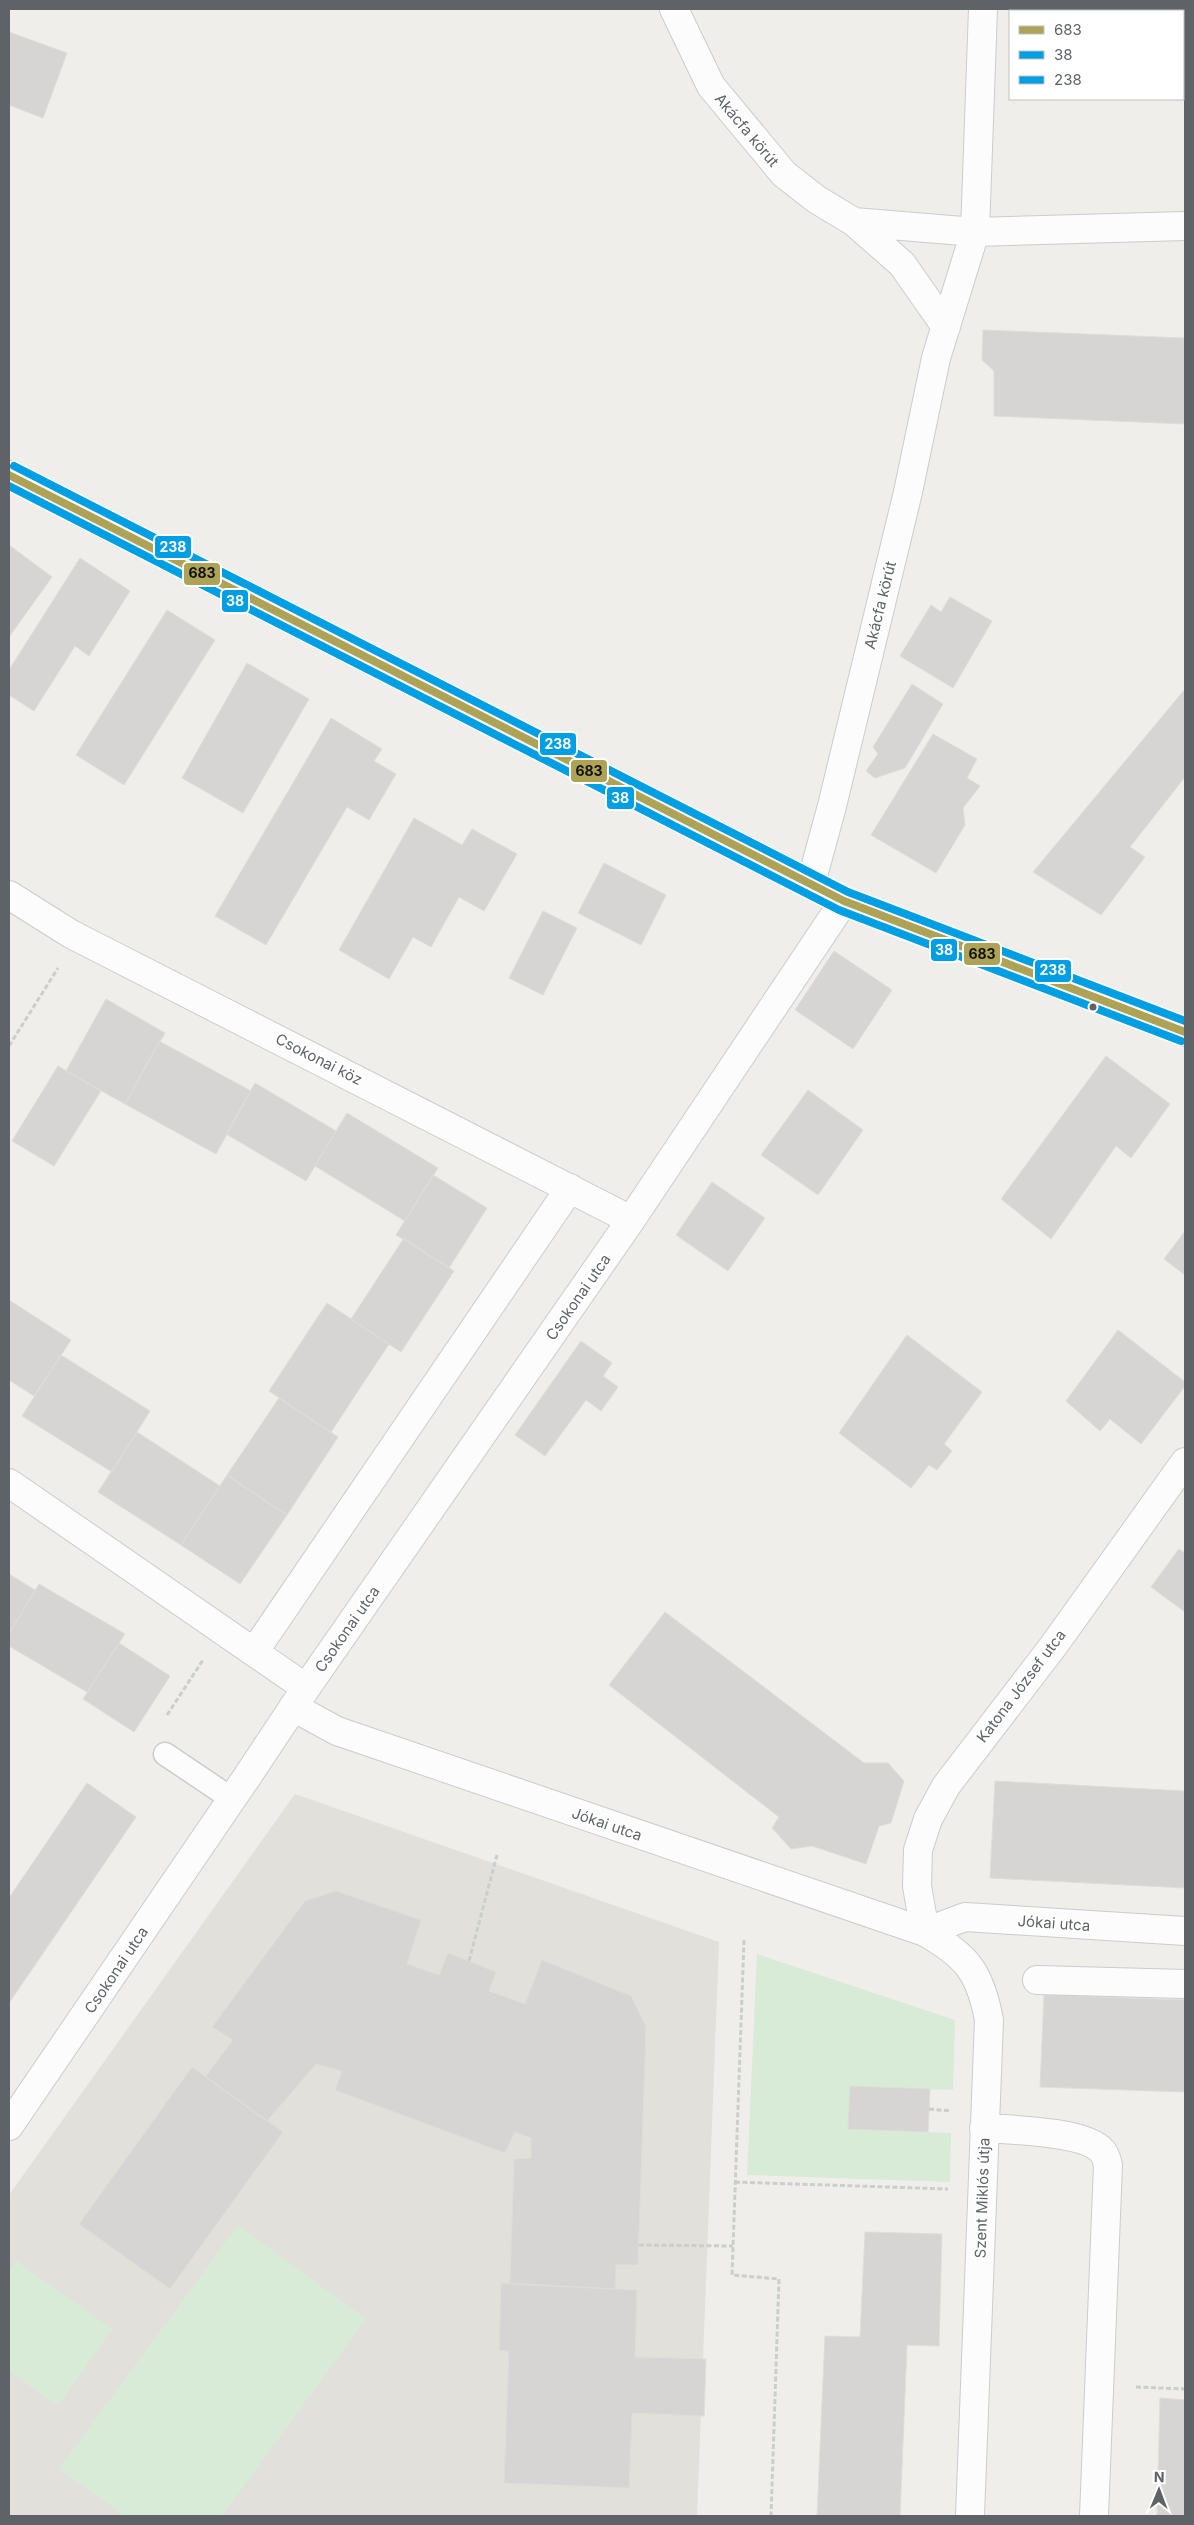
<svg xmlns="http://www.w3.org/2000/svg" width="1194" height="2525" viewBox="0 0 1194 2525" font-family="Inter,sans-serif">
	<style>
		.education { fill: #e2e0da }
		.park { fill: #d8ebd6 }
		.building { fill: #d6d5d3; stroke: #deddd9 }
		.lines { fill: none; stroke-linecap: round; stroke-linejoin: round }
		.lane-casing { stroke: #cbcccc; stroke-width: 25 }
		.street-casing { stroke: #cbcccc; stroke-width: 30 }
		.secondary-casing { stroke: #cacacb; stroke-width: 30 }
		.path { stroke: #cacfcc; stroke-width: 3; stroke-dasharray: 5 2.5; stroke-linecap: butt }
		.lane { stroke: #fdfcfc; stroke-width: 22 }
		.street { stroke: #fdfcfc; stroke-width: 28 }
		.secondary { stroke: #fdfcfc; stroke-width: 28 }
		.bus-1-casing { stroke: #fff; stroke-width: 11 }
		.bus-2-casing { stroke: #fff; stroke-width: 11 }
		.bus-3-casing { stroke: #fff; stroke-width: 11 }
		.bus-1 { stroke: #ada256; stroke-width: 8 }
		.bus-2 { stroke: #009fe3; stroke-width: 8 }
		.bus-3 { stroke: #009ee3; stroke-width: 8 }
		.bus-dot { fill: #5f6368; stroke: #fff; stroke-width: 2 }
		.labels { text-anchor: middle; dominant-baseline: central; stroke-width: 4; stroke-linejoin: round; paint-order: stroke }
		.street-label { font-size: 15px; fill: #5f6368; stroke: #fff }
		.line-badge { stroke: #fff; stroke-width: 2 }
		.badge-label { font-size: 14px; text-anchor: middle; font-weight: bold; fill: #fff }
		.pale-badge-label { font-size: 14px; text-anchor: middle; font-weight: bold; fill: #111 }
	</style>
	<rect width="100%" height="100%" fill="#efeeea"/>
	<path class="education" d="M295 1794 719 1942 697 2516H9V2195Z"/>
	<path class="park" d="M757 1954 955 2020 953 2090 850 2086 848 2129 951 2133 950 2182 747 2175Z
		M238 2225 366 2319 222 2516H125L59 2469Z
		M16 2261 112 2329 58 2406 9 2371V2271Z"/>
	<path class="building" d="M9 32 67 53 43 118 9 105Z
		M983 330 1185 338V424L994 416V371L982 360Z
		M9 545 52 577 9 637Z
		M80 558 130 591 89 656 75 646 34 711 9 695V670Z
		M950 597 992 621 953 688 900 656 931 605 941 612Z
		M167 610 215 640 124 785 76 755Z
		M247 663 309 699 243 813 182 778Z
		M912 684 943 704 905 768 875 778 866 771 878 754 873 747Z
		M1185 689V777L1130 847 1145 857 1101 915 1033 872Z
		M331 718 382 749 374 761 396 774 369 820 347 807 266 945 215 916Z
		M933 734 977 759 967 778 980 786 963 808 965 825 936 873 871 835Z
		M414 818 462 845 472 829 517 854 484 911 459 897 431 947 413 937 389 979 339 950Z
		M604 863 666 895 641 945 578 913Z
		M543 911 577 928 543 995 509 978Z
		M834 951 892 990 853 1049 795 1010Z
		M106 999 165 1033 125 1104 66 1071Z
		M159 1041 251 1091 216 1154 125 1104Z
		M1106 1056 1170 1104 1131 1158 1116 1146 1051 1239 1001 1199Z
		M58 1066 101 1091 54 1166 12 1141Z
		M255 1083 336 1131 306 1181 226 1134Z
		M808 1090 863 1130 818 1195 761 1155Z
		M347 1113 438 1168 405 1221 315 1166Z
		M433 1175 487 1208 449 1268 396 1235Z
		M712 1182 765 1218 728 1271 676 1235Z
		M1185 1231V1275L1164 1259Z
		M404 1238 454 1271 401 1352 351 1319Z
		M9 1300 71 1340 34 1396 9 1380Z
		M327 1303 389 1344 331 1432 269 1391Z
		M1118 1330 1185 1382V1386L1141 1444 1110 1419 1100 1431 1066 1401Z
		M907 1335 982 1392 944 1444 952 1451 937 1470 929 1465 911 1488 839 1433Z
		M581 1341 612 1363 603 1376 618 1387 601 1411 586 1400 545 1456 515 1435Z
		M61 1355 150 1411 112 1472 22 1416Z
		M279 1398 338 1437 287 1515 227 1475Z
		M137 1432 220 1486 181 1545 98 1492Z
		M227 1475 287 1515 240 1584 181 1545Z
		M1179 1549 1185 1553V1612L1151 1587Z
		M9 1574 35 1590 9 1634Z
		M39 1584 125 1634 87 1692 9 1646V1634Z
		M665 1612 864 1763H888L904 1781 891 1823 879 1826 866 1864 812 1846 791 1849 772 1828 779 1817 609 1685Z
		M119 1643 170 1676 134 1732 83 1699Z
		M995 1781 1185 1791V1888L990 1878Z
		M87 1783 136 1817 9 2003V1898Z
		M336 1891 421 1920 407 1964 439 1975 448 1953 496 1972 489 1991 525 2004 542 1960 631 1996 646 2027 638 2265H616L615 2289 510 2284 514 2159 531 2158V2138L515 2132 505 2153 335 2090 342 2071 316 2064 267 2121 205 2077 233 2040 212 2027 305 1901Z
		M1044 1995 1185 2000V2092L1040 2087Z
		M192 2067 283 2132 170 2289 79 2224Z
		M850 2086 930 2089 928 2132 848 2129Z
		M865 2232 942 2234 939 2346 907 2345 900 2516H817L825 2336 860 2337Z
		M501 2283 637 2290 635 2357 706 2359 704 2416 632 2413 629 2488 504 2483 509 2351 499 2350Z
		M1160 2398 1185 2400V2516H1157Z"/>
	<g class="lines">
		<g class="lane-casing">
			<path id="lane" d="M165 1754 232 1799"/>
		</g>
		<g class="street-casing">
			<path id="street" d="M674 9 711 86 755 139 784 174 816 199 854 222 902 264 946 327
				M854 222 975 232 1185 226
				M811 883 832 806 908 492 936 358 975 232 983 9
				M9 895 71 934 631 1220
				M1185 1462 1054 1645 946 1786 928 1819 918 1850 917 1886 925 1932 965 1917 1185 1931
				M9 1483 306 1688
				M254 1652 570 1188
				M293 1707 337 1731 925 1932C967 1956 980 1972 989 2020L970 2516
				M1037 1980 1185 1984
				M9 2126 249 1774 306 1688 631 1220 844 901
				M984 2128C1011 2130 1085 2131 1102 2151 1105 2154 1107 2161 1108 2165L1094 2516"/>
		</g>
		<g class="secondary-casing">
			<path id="secondary" d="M9 475 844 901 1185 1032"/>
		</g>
		<path class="path" d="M9 1046 58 968
			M167 1715 203 1660
			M744 1940 732 2275 779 2279 771 2516
			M469 1961 497 1855
			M929 2109 951 2111
			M735 2182 948 2189
			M639 2245 733 2246
			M1136 2387 1185 2389"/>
		<use href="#lane" class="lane"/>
		<use href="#street" class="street"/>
		<use href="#secondary" class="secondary"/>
		<g class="bus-1-casing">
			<path id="bus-1" d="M9 475 844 901 1185 1032"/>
		</g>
		<g class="bus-2-casing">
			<path id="bus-2" d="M9 486 839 910 1181 1041"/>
		</g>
		<g class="bus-3-casing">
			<path id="bus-3" d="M14 466 848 892 1185 1021"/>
		</g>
		<use href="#bus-1" class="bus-1"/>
		<use href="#bus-2" class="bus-2"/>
		<use href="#bus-3" class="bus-3"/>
	</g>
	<circle class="bus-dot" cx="1093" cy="1007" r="4.5"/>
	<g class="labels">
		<g class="street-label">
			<text transform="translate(747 130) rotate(50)">Akácfa körút</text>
			<text transform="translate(880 605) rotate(-76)">Akácfa körút</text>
			<text transform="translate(319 1059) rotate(27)">Csokonai köz</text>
			<text transform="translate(578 1297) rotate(-55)">Csokonai utca</text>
			<text transform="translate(347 1629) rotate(-55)">Csokonai utca</text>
			<text transform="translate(1021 1686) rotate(-53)">Katona József utca</text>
			<text transform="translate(607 1824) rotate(19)">Jókai utca</text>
			<text transform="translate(1054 1923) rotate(4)">Jókai utca</text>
			<text transform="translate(116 1970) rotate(-56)">Csokonai utca</text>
			<text transform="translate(982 2198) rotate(-88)">Szent Miklós útja</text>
		</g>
	</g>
	<g class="line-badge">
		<rect x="154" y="535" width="38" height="24" rx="5" fill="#009ee3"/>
		<rect x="183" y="562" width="38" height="24" rx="5" fill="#ada256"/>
		<rect x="221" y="589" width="28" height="24" rx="5" fill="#009fe3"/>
		<rect x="539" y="732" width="38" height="24" rx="5" fill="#009ee3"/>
		<rect x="570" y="759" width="38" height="24" rx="5" fill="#ada256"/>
		<rect x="606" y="786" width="29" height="24" rx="5" fill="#009fe3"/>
		<rect x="930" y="938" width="28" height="24" rx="5" fill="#009fe3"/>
		<rect x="963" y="942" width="38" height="24" rx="5" fill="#ada256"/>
		<rect x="1034" y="959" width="38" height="24" rx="5" fill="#009ee3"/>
	</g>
	<g class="badge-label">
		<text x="173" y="552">238</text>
		<text x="235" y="606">38</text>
		<text x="558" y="749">238</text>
		<text x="620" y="803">38</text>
		<text x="944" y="955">38</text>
		<text x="1053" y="975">238</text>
	</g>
	<g class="pale-badge-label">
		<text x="202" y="578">683</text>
		<text x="589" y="776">683</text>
		<text x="982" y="959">683</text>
	</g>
	<rect width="1194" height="2525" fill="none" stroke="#5f6368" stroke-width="20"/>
	<rect x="1009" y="10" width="175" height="90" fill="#ffffff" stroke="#bfc1c3"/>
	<rect x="1019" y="26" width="25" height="8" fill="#ada256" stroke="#bfc1c3"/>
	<text x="1054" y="35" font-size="15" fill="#5f6368">683</text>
	<rect x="1019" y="51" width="25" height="8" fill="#009fe3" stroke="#bfc1c3"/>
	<text x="1054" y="60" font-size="15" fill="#5f6368">38</text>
	<rect x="1019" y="76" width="25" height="8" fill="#009ee3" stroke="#bfc1c3"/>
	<text x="1054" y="85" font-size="15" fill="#5f6368">238</text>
	<g transform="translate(1159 2490) rotate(1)" stroke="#ffffff" stroke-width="4" paint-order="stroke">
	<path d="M0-4L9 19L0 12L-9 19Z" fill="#5f6368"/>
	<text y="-8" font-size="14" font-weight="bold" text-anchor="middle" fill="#5f6368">N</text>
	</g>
</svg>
